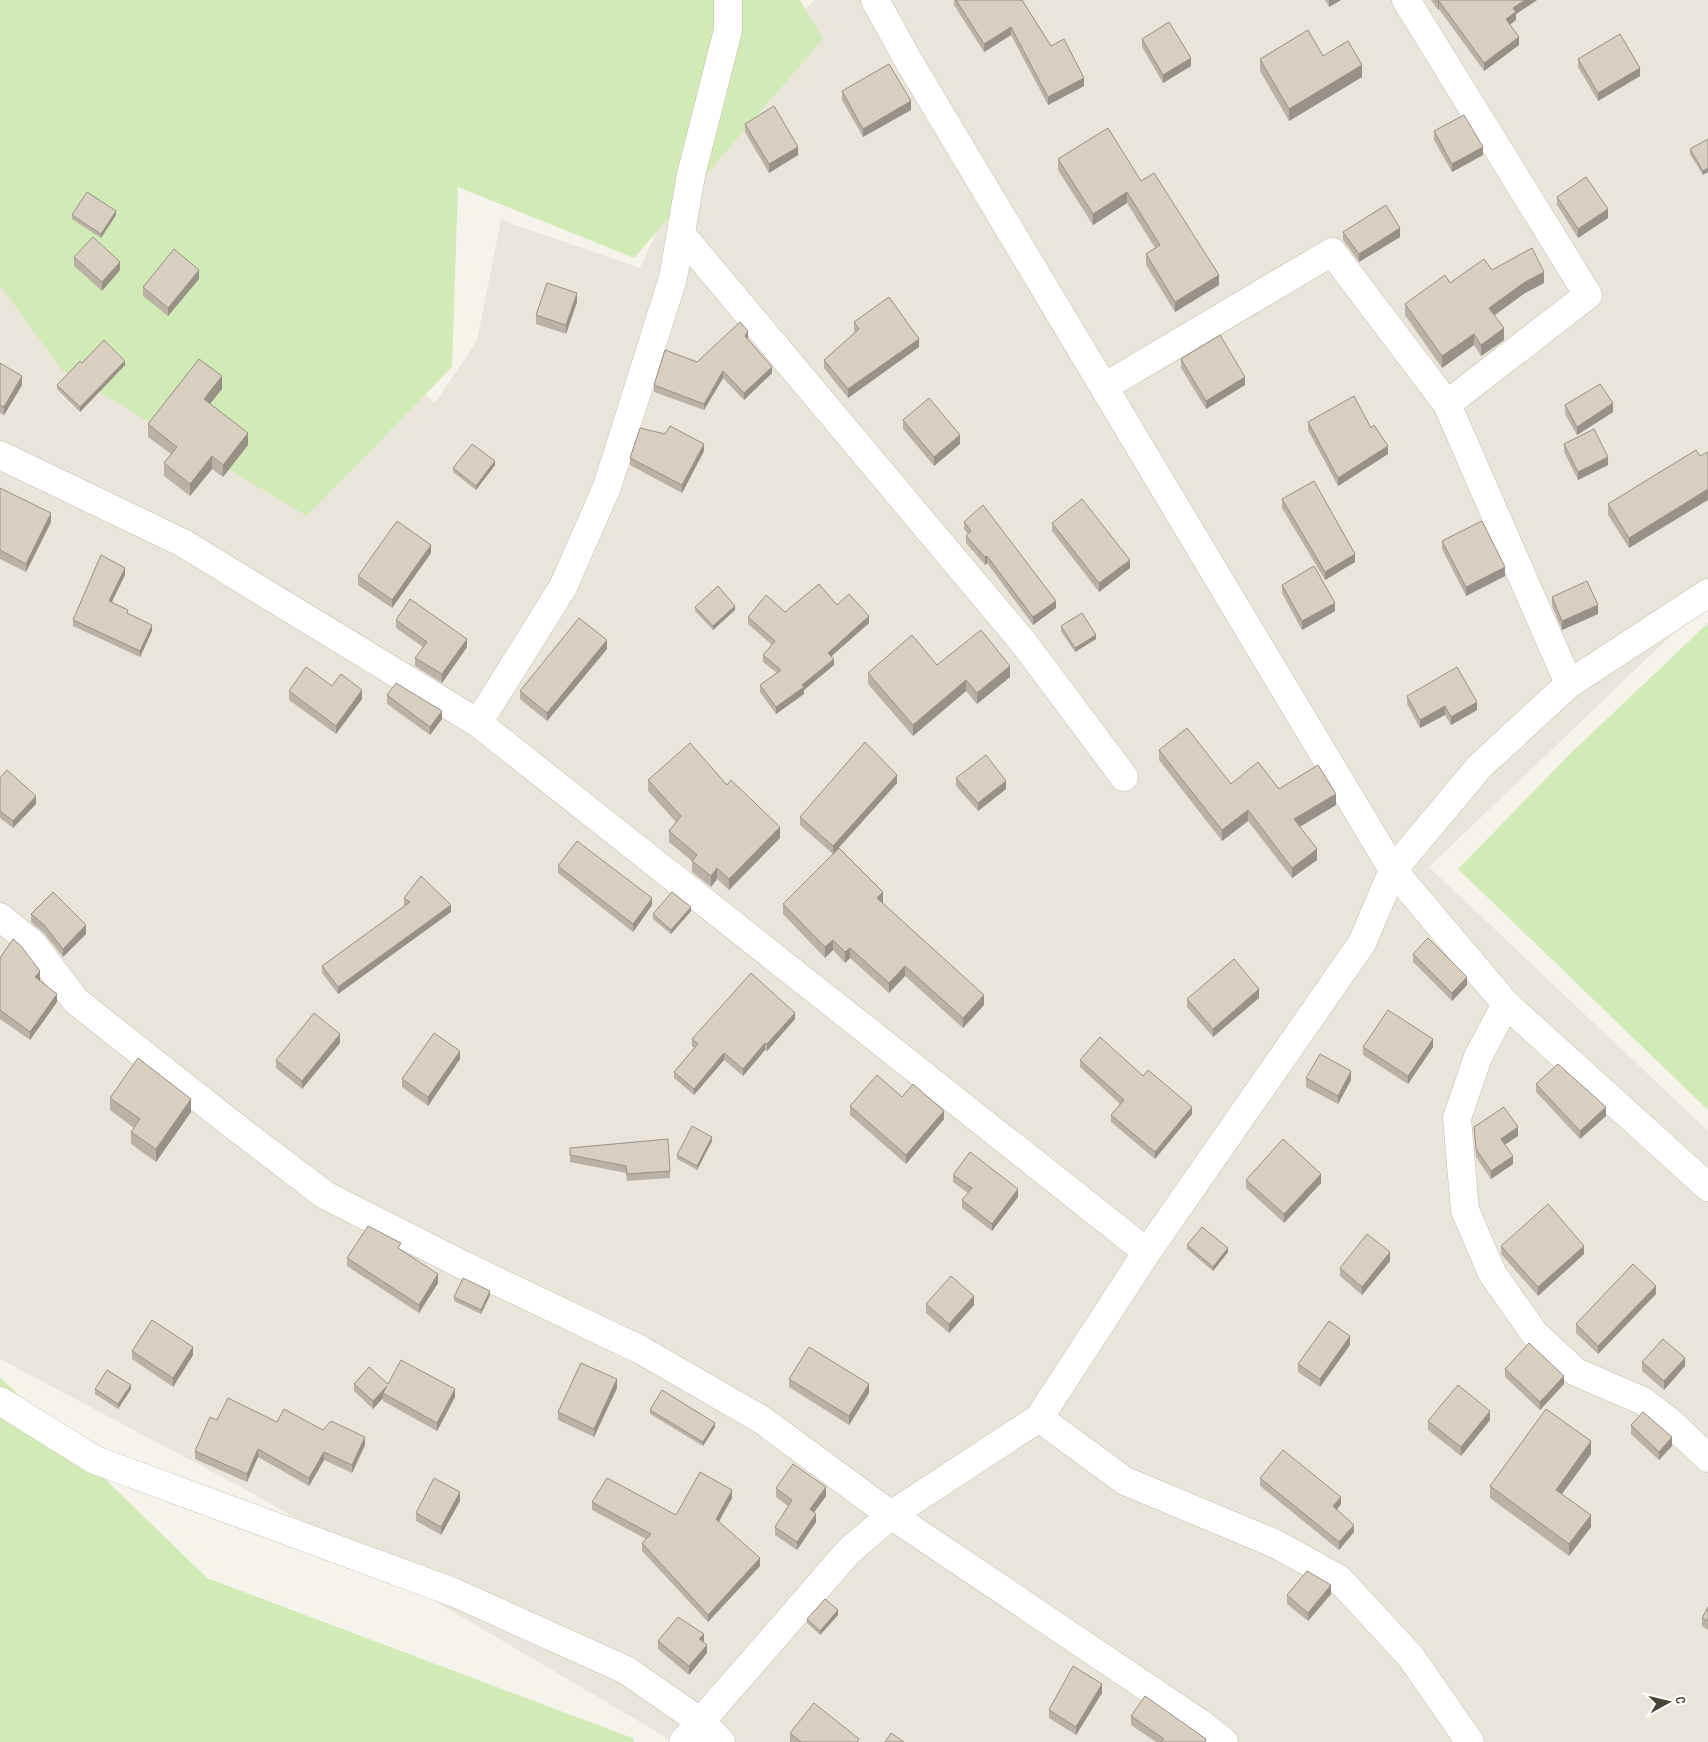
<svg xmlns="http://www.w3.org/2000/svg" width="1708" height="1742" viewBox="0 0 1708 1742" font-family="'Sofia Sans Condensed',sans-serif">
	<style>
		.residential { fill: #eae5da }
		.green { fill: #d2eab5 }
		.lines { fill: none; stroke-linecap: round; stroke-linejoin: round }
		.minor-casing { stroke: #c2bbae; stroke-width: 29 }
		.minor { stroke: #fff; stroke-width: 28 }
		.wall { fill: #bab2a6 }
		.shaded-wall { fill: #979187 }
		.building { fill: #d8cfc1; stroke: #979187 }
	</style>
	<rect width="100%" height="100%" fill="#f6f3ec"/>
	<path class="residential" d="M815 0H1708V600L1429 867 1708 1131V1742H674L254 1494 0 1359V56L435 403 477 341 501 220 640 268 728 75Z"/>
	<path class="green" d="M0 0H800L823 39 634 258 458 187 452 367 307 516 62 370 0 285Z
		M1708 623V1110L1458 869 1570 754Z
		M0 1377 207 1578 635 1739 632 1742H0Z"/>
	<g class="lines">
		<g class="minor-casing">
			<path id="minor" d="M875 0 908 60 1393 870 1506 1004 1708 1187
				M1406 0 1588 295 1447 404 1569 684
				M681 234 1023 642 1124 777
				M1104 387 1332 252 1447 404
				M0 455 183 543 478 723 1147 1252
				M478 723 563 587 607 487 673 278 691 175 728 30V0
				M0 917 32 943 76 1001 233 1125 325 1195 463 1265 641 1350 762 1420 891 1515 1200 1723 1224 1742
				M1506 1004 1478 1057 1457 1118 1465 1210 1492 1273 1534 1333 1576 1372 1643 1401 1669 1421 1708 1458
				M0 1401 95 1460 453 1592 626 1670 701 1722 721 1742
				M1039 1418 1125 1481 1276 1544 1339 1579 1411 1657 1470 1742
				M683 1742 849 1551 891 1515 1039 1418 1147 1252 1362 943 1393 870 1480 766 1569 684 1708 593"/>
		</g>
		<use href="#minor" class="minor"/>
	</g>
	<path class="wall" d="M954 0H1022L1051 46 1084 86 1048 105 1011 35 984 52 954 5Z
		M1325 0H1341L1329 7Z
		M1431 0H1537L1516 14V20L1510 25 1519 45 1484 71 1439 9 1438 10Z
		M1142 39 1191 66 1163 83 1142 47Z
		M1323 56 1362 77 1289 121 1260 71V59Z
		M1578 59 1640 76 1598 101 1578 67Z
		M842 91 911 110 863 137 842 100Z
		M745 124 798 155 769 173 745 132Z
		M1434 131 1483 155 1452 172 1434 140Z
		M1708 139 1703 175 1690 154V149Z
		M1058 159 1141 181 1219 285 1175 312 1146 265V254L1155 248 1127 203 1093 225 1058 170Z
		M1557 197 1608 218 1578 238 1557 205Z
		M72 215H116L101 238 72 219Z
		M1343 232 1400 237 1359 262 1343 240Z
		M74 257 120 270 102 291 74 266Z
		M1492 270 1544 283 1525 293 1495 315 1504 340 1481 356 1474 345 1442 368 1405 315V304Z
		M199 279 168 316 143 296V287Z
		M577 302 566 334 536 324V315Z
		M854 322 919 347 848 398 824 368V360L856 333 854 331Z
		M748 338 747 339 772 373 744 400 723 378 704 410 654 392V385L697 362Z
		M1181 359 1245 385 1206 409 1181 368Z
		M0 363 22 385 4 415 0 413Z
		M82 363 125 365 80 412 57 389V385Z
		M222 389 210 404 248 445 223 477 212 469 190 496 164 476V463L171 454 148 437V424Z
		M1565 405 1613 412 1577 435 1565 414Z
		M903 420 960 444 934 466 903 429Z
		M1308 422 1388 454 1338 486 1308 430Z
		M1564 444 1608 465 1578 480 1564 452Z
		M704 451 682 493 630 465V458Z
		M1700 456 1629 548 1608 515V504Z
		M495 465 476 490 453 472V468Z
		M0 489 51 522 26 572 0 559Z
		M1282 499 1355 562 1325 580 1282 508Z
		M964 522 1056 608 1033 625 987 563 985 565 966 543V536L968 534 964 529Z
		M1052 523 1130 568 1099 592 1052 531Z
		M1442 541 1505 576 1466 596 1442 549Z
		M431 553 392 608 358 585V576Z
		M125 575 111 602 152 631 140 657 73 626V620Z
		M1282 585 1335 611 1302 630 1282 593Z
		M1552 597 1598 614 1562 630 1552 606Z
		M837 605 869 623 832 656 834 665 804 690V694L776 714 760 692V685L777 673 763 662V655L772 645 748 624V617Z
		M695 607 735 610 713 630 695 611Z
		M396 620 467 647 442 683 415 666V658L423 647 396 628Z
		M1061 626 1096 639 1075 652 1061 631Z
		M607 649 547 721 520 699V691Z
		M868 673 1010 677 977 704 966 691 913 736 868 684Z
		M332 686 362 699 336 734 289 700V691Z
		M387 695 442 719 430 735 387 704Z
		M1407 696 1477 710 1451 725 1445 715 1420 728 1407 704Z
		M1159 750 1231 784 1279 789 1336 805 1300 827 1317 860 1292 878 1248 821 1222 841 1159 760Z
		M0 778 36 804 13 828 0 818Z
		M956 778 1006 789 978 811 956 786Z
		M648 780 727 785 780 838 729 890 717 879 711 887 692 872V861L669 842V831L676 822 648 791Z
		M897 783 836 851 883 902 882 903 984 1005 963 1028 905 976 889 993 850 958 845 963 833 950 825 958 783 914V904L833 854 800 825V817Z
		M558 866 652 905 633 932 558 873Z
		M404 898 451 912 338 994 322 973V966L405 906 404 905Z
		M691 911 671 934 653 919V914Z
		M31 914 86 934 63 957 44 933 31 922Z
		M1413 954 1467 985 1452 1001 1413 962Z
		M0 958 40 980 39 981 57 1002 30 1040 0 1019Z
		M1259 998 1213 1037 1187 1007V999Z
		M795 1019 767 1051 765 1050 743 1076 724 1060 694 1095 674 1078V1072L694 1048 692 1046V1039Z
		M340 1043 302 1089 276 1068V1060Z
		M1363 1047H1433L1408 1084 1363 1055Z
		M460 1059 428 1106 402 1087V1079Z
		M1080 1060 1192 1114 1155 1159 1111 1122V1115L1120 1104 1080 1067Z
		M1306 1078 1351 1080 1338 1104 1306 1087Z
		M1536 1084 1606 1116 1580 1139 1536 1092Z
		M902 1097 944 1119 906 1164 850 1115V1106Z
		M110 1098 191 1112 156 1162 131 1144V1132L134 1128 110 1110Z
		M1474 1127 1518 1136 1505 1145 1513 1164 1491 1179 1476 1157Z
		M712 1141 697 1170 677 1159V1155Z
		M570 1148 670 1171V1178L627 1181 626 1173 570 1162Z
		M953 1175 1018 1197 992 1231 962 1208V1200L968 1193 953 1182Z
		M1246 1180 1321 1183 1284 1223 1246 1188Z
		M1187 1245 1228 1252 1213 1271 1187 1249Z
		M1501 1246 1584 1254 1538 1296 1501 1254Z
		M401 1250 438 1283 419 1313 347 1266V1258Z
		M1390 1261 1362 1295 1340 1276V1268Z
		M1656 1294 1598 1354 1576 1333V1324Z
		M490 1295 481 1314 454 1301V1297Z
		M926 1304 974 1305 949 1333 926 1313Z
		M1350 1345 1320 1387 1298 1372V1364Z
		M132 1351 193 1355 173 1387 132 1359Z
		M1642 1362 1685 1366 1664 1390 1642 1371Z
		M1505 1369 1564 1384 1540 1410 1505 1377Z
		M789 1379 869 1393 849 1425 789 1387Z
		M354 1384H388L455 1397 437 1431 383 1401V1398L373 1409 354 1391Z
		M617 1388 594 1437 558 1420V1412Z
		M95 1389H131L118 1409 95 1394Z
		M650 1410 715 1427 703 1446 650 1414Z
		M217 1420 277 1422 323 1430 365 1445 352 1473 324 1460 309 1486 258 1457 247 1482 195 1459V1451Z
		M1490 1420 1461 1456 1428 1430V1421Z
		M1631 1425 1672 1446 1659 1460 1631 1434Z
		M1591 1454 1562 1494 1591 1527 1569 1556 1490 1498V1486Z
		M1260 1478 1341 1504 1337 1510 1354 1532 1339 1550 1260 1486Z
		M776 1488 826 1496 814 1512 816 1522 797 1550 775 1535V1527L788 1506 776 1497Z
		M732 1498 718 1521 760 1566 708 1622 642 1551V1543L646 1539 592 1510V1502L676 1515Z
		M460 1501 441 1535 416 1521V1513Z
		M1331 1594 1308 1621 1287 1604V1595Z
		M1708 1607V1630L1702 1626V1618Z
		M838 1615 820 1635 807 1623V1619Z
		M658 1641 704 1642 707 1653 689 1675 658 1649Z
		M1102 1693 1076 1735 1049 1718V1710Z
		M1131 1716 1206 1742H1156L1131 1725Z
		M790 1733 859 1742H790Z"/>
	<path class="shaded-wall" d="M1329 0H1341L1329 7Z
		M1525 0H1537L1516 14V20L1506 27V19L1513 8Z
		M1439 1V9L1438 10V2Z
		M1011 27V35L984 52V44Z
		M1519 37V45L1484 71V63Z
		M1191 58V66L1163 83V75Z
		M1362 65V77L1289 121V109Z
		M1640 68V76L1598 101V93Z
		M1084 78V86L1048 105V97Z
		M911 101V110L863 137V129Z
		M798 147V155L769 173V164Z
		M1483 147V155L1452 172V164Z
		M1708 168V172L1703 175V171Z
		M1127 192V203L1093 225V214Z
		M1608 209V218L1578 238V229Z
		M116 211V215L101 238V234Z
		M1400 228V237L1359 262V254Z
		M120 262V270L102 291V282Z
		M199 270V279L168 316V308Z
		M1544 272V283L1525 293 1489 319V308L1525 282Z
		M1219 275V285L1175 312V302Z
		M577 293V302L566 334V325Z
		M1504 328V340L1481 356V345Z
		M748 331V338L745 343V336Z
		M1474 334V345L1442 368V356Z
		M919 339V347L848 398V389Z
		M125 361V365L80 412V407Z
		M772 367V373L744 400V393Z
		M723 371V378L704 410V404Z
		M22 376V385L4 415V407Z
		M222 376V389L204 411V399Z
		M1245 377V385L1206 409V401Z
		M1613 403V412L1577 435V427Z
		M248 433V445L223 477V465Z
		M960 435V444L934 466V457Z
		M704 444V451L682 493V485Z
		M1388 446V454L1338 486V478Z
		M212 456V469L190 496V484Z
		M1608 457V465L1578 480V472Z
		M495 461V465L476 490V486Z
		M1708 489V500L1629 548V538Z
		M51 513V522L26 572V564Z
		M431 545V553L392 608V600Z
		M1355 554V562L1325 580V572Z
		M987 556V563L985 565V557Z
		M1130 560V568L1099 592V583Z
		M1505 567V576L1466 596V587Z
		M125 568V575L109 608V601Z
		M1056 601V608L1033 625V617Z
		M1335 603V611L1302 630V621Z
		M1598 605V614L1562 630V621Z
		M735 606V610L713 630V626Z
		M869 616V623L828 659V653Z
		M152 625V631L140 657V651Z
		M1096 635V639L1075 652V648Z
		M467 639V647L442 683V674Z
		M607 640V649L547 721V713Z
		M834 659V665L804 690V694L776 714V707Z
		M1010 666V677L977 704V693Z
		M966 680V691L913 736V725Z
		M362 690V699L336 734V726Z
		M1477 702V710L1451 725V717Z
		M1445 706V715L1420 728V720Z
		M442 711V719L430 735V727Z
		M897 775V783L833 854V846Z
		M1006 781V789L978 811V803Z
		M1336 794V805L1294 830V819Z
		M36 796V804L13 828V821Z
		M1248 810V821L1222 841V830Z
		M780 827V838L729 890V879Z
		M1317 849V860L1292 878V868Z
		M717 868V879L711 887V876Z
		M883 892V902L877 909V898Z
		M652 898V905L633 932V924Z
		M451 905V912L338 994V987Z
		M691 907V911L671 934V930Z
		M86 925V934L63 957V949Z
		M833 940V950L825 958V947Z
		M850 948V958L845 963V952Z
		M905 966V976L889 993V983Z
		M40 971V980L35 986V977Z
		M1467 977V985L1452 1001V993Z
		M1259 989V998L1213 1037V1029Z
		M57 994V1002L30 1040V1032Z
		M984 995V1005L963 1028V1018Z
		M795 1013V1019L767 1051V1044Z
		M340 1034V1043L302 1089V1081Z
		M1433 1039V1047L1408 1084V1076Z
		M765 1043V1050L743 1076V1069Z
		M460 1051V1059L428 1106V1097Z
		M724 1053V1060L694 1095V1089Z
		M1351 1071V1080L1338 1104V1096Z
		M191 1099V1112L156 1162V1149Z
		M1192 1107V1114L1155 1159V1152Z
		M1606 1107V1116L1580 1139V1131Z
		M944 1111V1119L906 1164V1155Z
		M1518 1127V1136L1501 1147V1139Z
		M712 1137V1141L697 1170V1166Z
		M1513 1156V1164L1491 1179V1171Z
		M1321 1174V1183L1284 1223V1214Z
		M1018 1189V1197L992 1231V1224Z
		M1584 1246V1254L1538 1296V1287Z
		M1228 1248V1252L1213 1271V1267Z
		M1390 1252V1261L1362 1295V1287Z
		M438 1274V1283L419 1313V1305Z
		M1656 1286V1294L1598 1354V1346Z
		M490 1291V1295L481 1314V1310Z
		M974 1296V1305L949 1333V1324Z
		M1350 1336V1345L1320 1387V1379Z
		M193 1347V1355L173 1387V1378Z
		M1685 1358V1366L1664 1390V1381Z
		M1564 1376V1384L1540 1410V1402Z
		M617 1379V1388L594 1437V1429Z
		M869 1384V1393L849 1425V1416Z
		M131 1385V1389L118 1409V1404Z
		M387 1386 383 1393V1398L373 1409V1401Z
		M455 1389V1397L437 1431V1423Z
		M1490 1411V1420L1461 1456V1447Z
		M715 1423V1427L703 1446V1442Z
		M365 1437V1445L352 1473V1465Z
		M1672 1437V1446L1659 1460V1452Z
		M1591 1441V1454L1556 1502V1490Z
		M258 1449V1457L247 1482V1474Z
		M324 1452V1460L309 1486V1478Z
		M826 1487V1496L810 1518V1509Z
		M732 1490V1498L716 1527V1519Z
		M460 1492V1501L441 1535V1527Z
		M1341 1497V1504L1333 1514V1506Z
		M816 1514V1522L797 1550V1542Z
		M1591 1515V1527L1569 1556V1544Z
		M1354 1525V1532L1339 1550V1542Z
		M760 1558V1566L708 1622V1615Z
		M1331 1585V1594L1308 1621V1613Z
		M838 1610V1615L820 1635V1631Z
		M704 1634V1642L699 1639Z
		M707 1645V1653L689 1675V1666Z
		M1102 1684V1693L1076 1735V1727Z"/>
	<path class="building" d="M956 0H1022L1051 46 1064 39 1084 78 1048 97 1011 27 984 44Z
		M1436 0H1525L1513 8 1516 12 1506 19 1519 37 1484 63 1439 1 1438 2Z
		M1169 22 1191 58 1163 75 1142 39Z
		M1308 30 1323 56 1348 41 1362 65 1289 109 1260 59Z
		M1620 34 1640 68 1598 93 1578 59Z
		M889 64 911 101 863 129 842 91Z
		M774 106 798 147 769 164 745 124Z
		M1464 115 1483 147 1452 164 1434 131Z
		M1108 128 1141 181 1154 173 1219 275 1175 302 1146 254 1160 245 1127 192 1093 214 1058 159Z
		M1708 139V168L1703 171 1690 149Z
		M1586 177 1608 209 1578 229 1557 197Z
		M87 192 116 211 101 234 72 215Z
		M1386 205 1400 228 1359 254 1343 232Z
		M93 237 120 262 102 282 74 257Z
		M1532 248 1544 272 1525 282 1489 308 1504 328 1481 345 1474 334 1442 356 1405 304 1445 275 1450 283 1484 259 1492 270Z
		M174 249 199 270 168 308 143 287Z
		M547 283 577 293 566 325 536 315Z
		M889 297 919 339 848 389 824 360 859 329 854 322Z
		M740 322 748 331 745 336 772 367 744 393 723 371 704 404 654 385 665 350 697 362Z
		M1220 335 1245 377 1206 401 1181 359Z
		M104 340 125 361 80 407 57 385 80 361 82 363Z
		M199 359 222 376 204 399 248 433 223 465 212 456 190 484 164 463 177 447 148 424Z
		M0 363 22 376 4 407 0 405Z
		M1600 384 1613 403 1577 427 1565 405Z
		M1354 396 1371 428 1374 425 1388 446 1338 478 1308 422Z
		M929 398 960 435 934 457 903 420Z
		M670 426 704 444 682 485 630 458 640 428 665 434Z
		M1594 429 1608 457 1578 472 1564 444Z
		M472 444 495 461 476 486 453 468Z
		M1696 450 1700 456 1708 452V489L1629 538 1608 504Z
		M1314 481 1355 554 1325 572 1282 499Z
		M0 488 51 513 26 564 0 550Z
		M1082 499 1130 560 1099 583 1052 523Z
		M983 505 1056 601 1033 617 987 556 985 557 966 536 971 531 964 522Z
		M397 521 431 545 392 600 358 576Z
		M1482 521 1505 567 1466 587 1442 541Z
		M101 555 125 568 109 601 128 610 127 613 152 625 140 651 73 620Z
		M1314 566 1335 603 1302 621 1282 585Z
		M1587 581 1598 605 1562 621 1552 597Z
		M819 584 837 605 849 594 869 616 828 653 834 659 802 685 804 687 776 707 760 685 781 670 763 655 775 641 748 617 766 595 785 612Z
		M718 586 735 606 713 626 695 607Z
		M410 599 467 639 442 674 415 658 427 642 396 620Z
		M1082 613 1096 635 1075 648 1061 626Z
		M579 618 607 640 547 713 520 691Z
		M981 630 1010 666 977 693 966 680 913 725 868 673 912 635 937 665Z
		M306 667 332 686 341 674 362 690 336 726 289 691Z
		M1457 667 1477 702 1451 717 1445 706 1420 720 1407 696Z
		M396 683 442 711 430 727 387 695Z
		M1187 728 1231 784 1258 762 1279 789 1318 765 1336 794 1294 819 1317 849 1292 868 1248 810 1222 830 1159 750Z
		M865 742 897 775 833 846 800 817Z
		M690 743 727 785 731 780 780 827 729 879 717 868 711 876 692 861 697 855 669 831 681 816 648 780Z
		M986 755 1006 781 978 803 956 778Z
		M7 770 36 796 13 821 0 811V778Z
		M577 841 652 898 633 924 558 866Z
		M839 848 883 892 877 898 984 995 963 1018 905 966 889 983 850 948 845 952 833 940 825 947 783 904Z
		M421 876 451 905 338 987 322 966 410 902 404 898Z
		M53 892 86 925 63 949 44 925 31 914Z
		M672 892 691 907 671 930 653 914Z
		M1428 938 1467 977 1452 993 1413 954Z
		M13 939 21 946 40 971 35 977 57 994 30 1032 0 1010V958Z
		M1234 959 1259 989 1213 1029 1187 999Z
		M751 973 795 1013 767 1044 765 1043 743 1069 724 1053 694 1089 674 1072 698 1044 692 1039Z
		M1388 1010 1433 1039 1408 1076 1363 1047Z
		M314 1013 340 1034 302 1081 276 1060Z
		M434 1033 460 1051 428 1097 402 1079Z
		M1100 1037 1143 1076 1148 1070 1192 1107 1155 1152 1111 1115 1124 1100 1080 1060Z
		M1320 1054 1351 1071 1338 1096 1306 1078Z
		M138 1058 191 1099 156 1149 131 1132 140 1119 110 1098Z
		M1558 1064 1606 1107 1580 1131 1536 1084Z
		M877 1075 902 1097 913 1084 944 1111 906 1155 850 1106Z
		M1504 1107 1518 1127 1501 1139 1513 1156 1491 1171 1476 1149 1474 1127Z
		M692 1126 712 1137 697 1166 677 1155Z
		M668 1139 670 1171 627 1174 626 1166 570 1155V1148Z
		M1283 1139 1321 1174 1284 1214 1246 1180Z
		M970 1152 1018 1189 992 1224 962 1200 972 1188 953 1175Z
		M1548 1204 1584 1246 1538 1287 1501 1246Z
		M368 1226 401 1243 398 1248 438 1274 419 1305 347 1258Z
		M1202 1227 1228 1248 1213 1267 1187 1245Z
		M1367 1234 1390 1252 1362 1287 1340 1268Z
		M1633 1264 1656 1286 1598 1346 1576 1324Z
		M951 1276 974 1296 949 1324 926 1304Z
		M463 1278 490 1291 481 1310 454 1297Z
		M152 1320 193 1347 173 1378 132 1351Z
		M1329 1321 1350 1336 1320 1379 1298 1364Z
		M1663 1339 1685 1358 1664 1381 1642 1362Z
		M1529 1343 1564 1376 1540 1402 1505 1369Z
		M809 1347 869 1384 849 1416 789 1379Z
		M401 1360 455 1389 437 1423 383 1393 387 1386 373 1401 354 1384 369 1367 388 1384Z
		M581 1363 617 1379 594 1429 558 1412Z
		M107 1370 131 1385 118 1404 95 1389Z
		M1458 1385 1490 1411 1461 1447 1428 1421Z
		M662 1390 715 1423 703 1442 650 1410Z
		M228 1398 277 1422 284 1409 323 1430 331 1421 365 1437 352 1465 324 1452 309 1478 258 1449 247 1474 195 1451 210 1417 217 1420Z
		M1546 1409 1591 1441 1556 1490 1591 1515 1569 1544 1490 1486Z
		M1643 1412 1672 1437 1659 1452 1631 1425Z
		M1283 1450 1341 1497 1333 1506 1354 1525 1339 1542 1260 1478Z
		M793 1464 826 1487 810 1509 816 1514 797 1542 775 1527 792 1500 776 1488Z
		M700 1472 732 1490 716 1519 760 1558 708 1615 642 1543 651 1534 592 1502 607 1478 676 1515Z
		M434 1478 460 1492 441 1527 416 1513Z
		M1307 1571 1331 1585 1308 1613 1287 1595Z
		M825 1599 838 1610 820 1631 807 1619Z
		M1708 1607V1621L1702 1618Z
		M678 1617 704 1634 699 1639 707 1645 689 1666 658 1641Z
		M1073 1666 1102 1684 1076 1727 1049 1710Z
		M1145 1696 1206 1739 1205 1742H1161L1164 1739 1131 1716Z
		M814 1703 859 1739 857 1742H801L790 1733Z
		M891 1733 904 1742H885Z"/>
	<g transform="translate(1668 1702) rotate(82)" stroke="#ffffff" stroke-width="4" paint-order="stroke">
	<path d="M0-4L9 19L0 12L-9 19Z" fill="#4b4439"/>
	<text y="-8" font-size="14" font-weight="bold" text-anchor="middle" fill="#4b4439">С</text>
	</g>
</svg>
